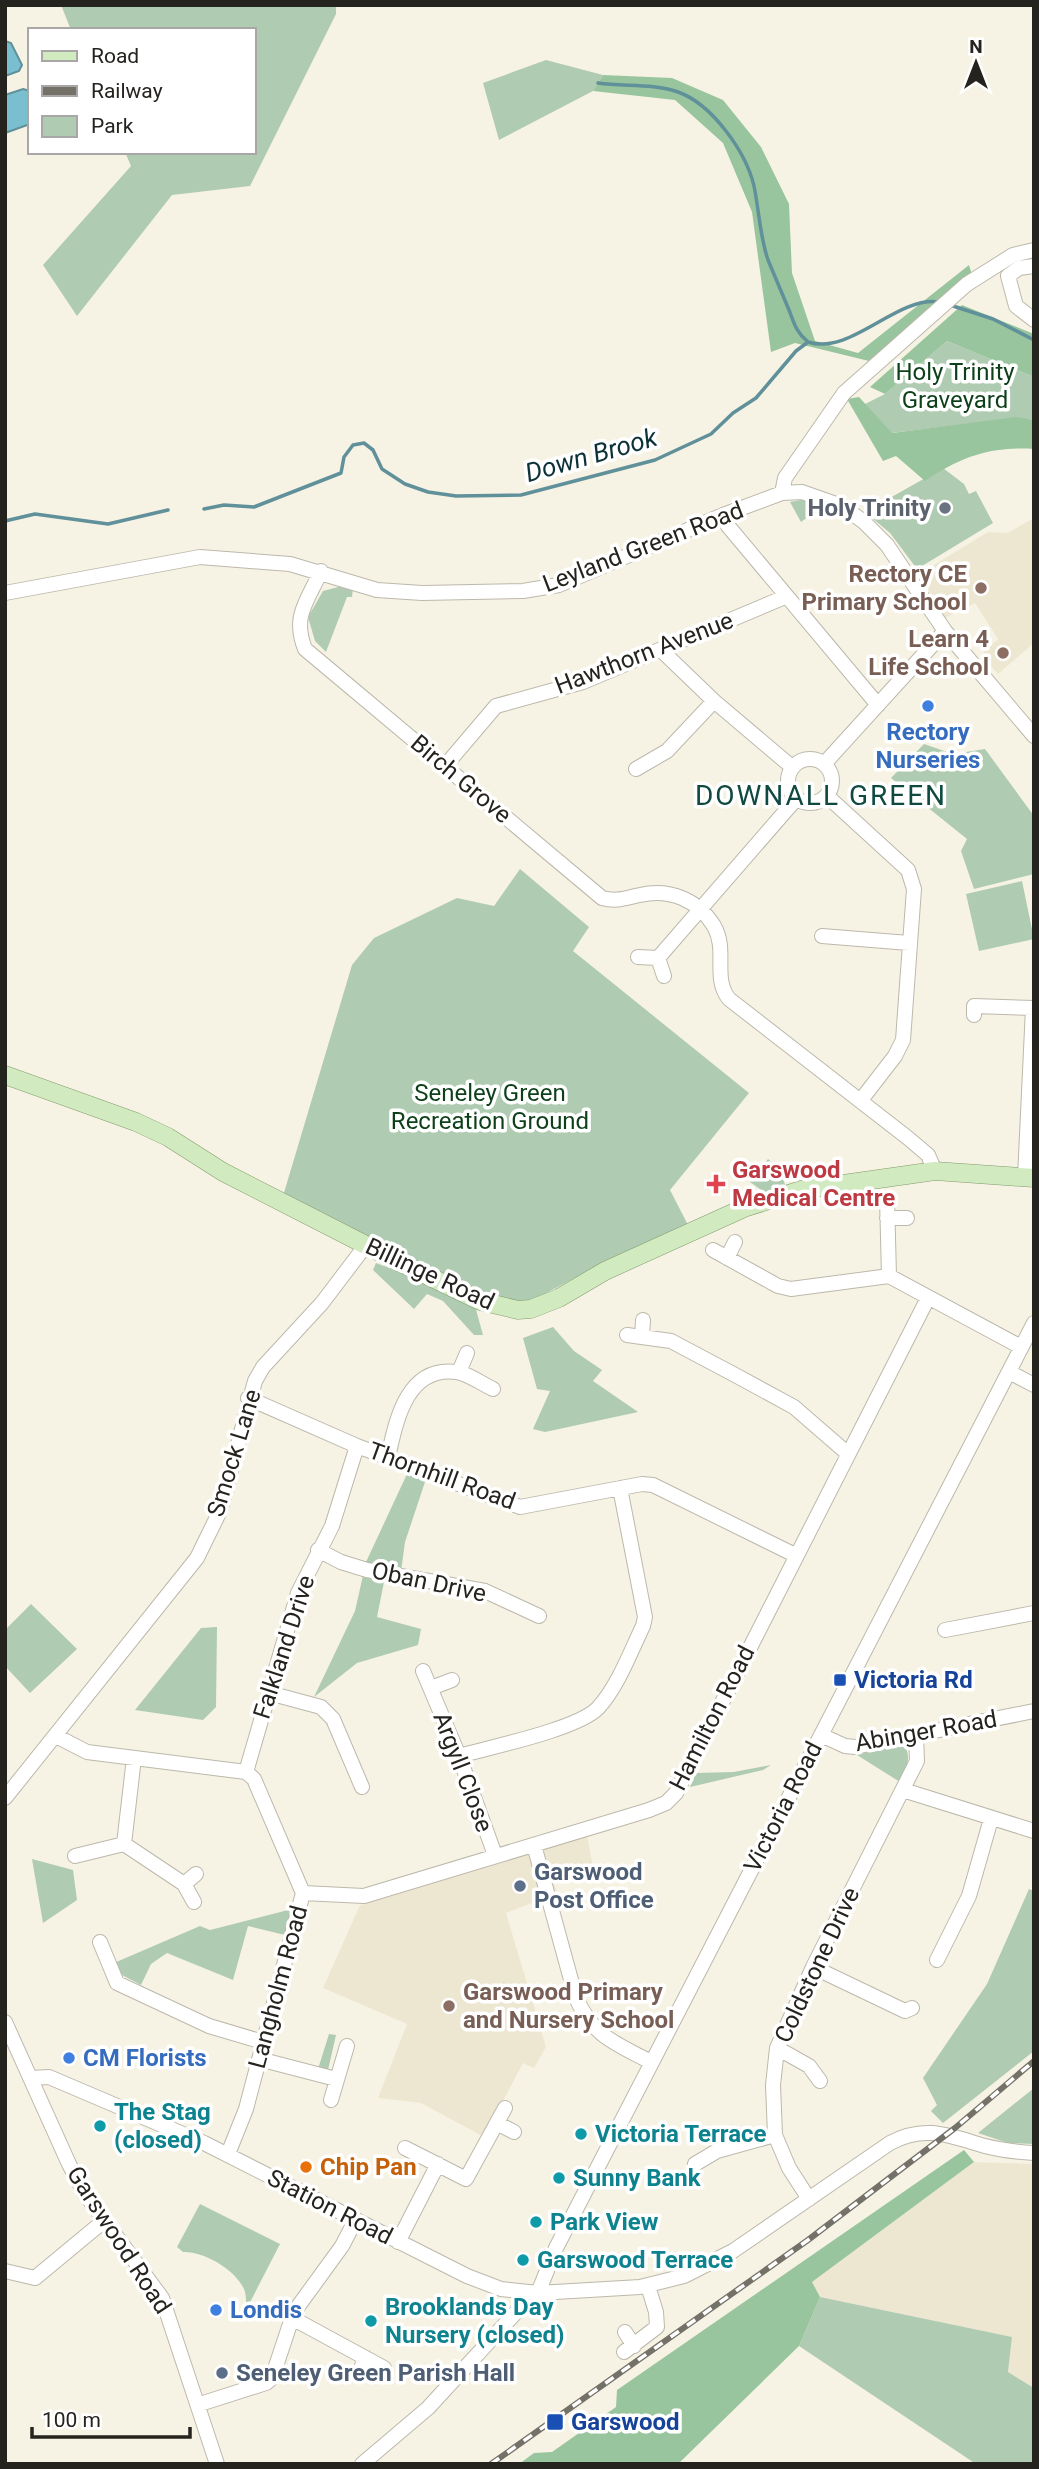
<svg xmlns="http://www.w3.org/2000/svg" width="1039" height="2469" viewBox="0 0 1039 2469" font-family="Roboto,sans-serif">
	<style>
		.built { fill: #ede7d2 }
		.green { fill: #afcbb1 }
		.forest { fill: #98c59d }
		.water { fill: #79bfcf; stroke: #60909a; stroke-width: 2 }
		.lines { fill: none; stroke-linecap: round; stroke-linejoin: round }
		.stream { stroke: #60909a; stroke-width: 3.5 }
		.minor-casing { stroke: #bcb8ab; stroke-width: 16 }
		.major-casing { stroke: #829b6c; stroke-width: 19 }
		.minor { stroke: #fff; stroke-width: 14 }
		.major { stroke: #d2eac0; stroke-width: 18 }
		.rail-casing { stroke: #747168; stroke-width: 6 }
		.rail { stroke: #fff; stroke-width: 3.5; stroke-dasharray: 10; stroke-linecap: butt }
		.worship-dot { fill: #6b7280; stroke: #fff; stroke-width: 2.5 }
		.education-dot { fill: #8d6e63; stroke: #fff; stroke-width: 2.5 }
		.shop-dot { fill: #3f7fe0; stroke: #fff; stroke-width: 2.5 }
		.health-dot { fill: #e0444e; stroke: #fff; stroke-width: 2.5 }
		.transit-dot { fill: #1a4fb4; stroke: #fff; stroke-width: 2.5 }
		.service-dot { fill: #5c6f8a; stroke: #fff; stroke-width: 2.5 }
		.culture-dot { fill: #0f9aa8; stroke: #fff; stroke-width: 2.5 }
		.food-dot { fill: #e8710a; stroke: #fff; stroke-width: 2.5 }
		.labels { text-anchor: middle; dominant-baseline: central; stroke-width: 7; stroke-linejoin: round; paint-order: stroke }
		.park-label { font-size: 24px; fill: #0d3f19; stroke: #fff }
		.worship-label { font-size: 24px; font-weight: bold; fill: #5b616d; stroke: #fff; text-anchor: end }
		.street-label { font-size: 24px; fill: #25231e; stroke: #fff }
		.education-label { font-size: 24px; font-weight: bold; fill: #785e54; stroke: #fff; text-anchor: end }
		.shop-label { font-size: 24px; font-weight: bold; fill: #366cbe; stroke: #fff; text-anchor: start }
		.health-label { font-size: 24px; font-weight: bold; fill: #be3a42; stroke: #fff; text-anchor: start }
		.transit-label { font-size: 24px; font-weight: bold; fill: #164399; stroke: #fff; text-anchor: start }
		.service-label { font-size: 24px; font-weight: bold; fill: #4e5e75; stroke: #fff; text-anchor: start }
		.culture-label { font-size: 24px; font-weight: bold; fill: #0d838f; stroke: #fff; text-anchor: start }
		.food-label { font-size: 24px; font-weight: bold; fill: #c56008; stroke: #fff; text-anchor: start }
		.water-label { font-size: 26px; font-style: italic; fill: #0d3138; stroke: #fff }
		.quarter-label { font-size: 28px; letter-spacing: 2px; fill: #0f4940; stroke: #fff }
	</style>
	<rect width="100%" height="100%" fill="#f7f3e4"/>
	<path class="built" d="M1034 518V643L998 674 981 655 998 639 975 603 945 618 919 574 988 532 1007 533Z
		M587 1836 593 1866 552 1877 557 1893 506 1913 546 2047 534 2068 523 2063 484 2137 421 2103 378 2098 407 2024 323 1988 360 1905Z
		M974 2162 1034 2164V2388L1008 2372 1012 2337 820 2297 812 2282Z"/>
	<path class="green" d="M61 5H336V14L250 186 172 195 77 316 43 265 131 166 125 152H254V30H71Z
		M546 60 603 75 593 91 499 140 483 83Z
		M947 341 1034 377V420L1016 418 891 433 865 404 885 394Z
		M943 468 964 484 969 494 976 491 993 523 917 569 890 533 865 512Z
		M801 500 817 502 816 511 801 522 790 502Z
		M346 585 353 587 352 597H347L326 652 315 641 308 617 323 591Z
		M924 744 953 754 985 749 1034 816V874L974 889 961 851 967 839 891 778Z
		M520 869 589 927 573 951 749 1093 670 1190 688 1225 616 1256 535 1299 523 1302 492 1299 283 1196 352 965 374 938 457 898 494 906Z
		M1022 881 1034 939 979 951 966 894Z
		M768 1159 781 1170 785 1185 764 1192 750 1182Z
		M376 1263 432 1284 475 1306 483 1335H474L443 1301 427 1294 414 1309 373 1270Z
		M553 1327 574 1351 602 1370 593 1381 638 1412 545 1432 533 1429 550 1391 537 1389 523 1338Z
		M407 1474 426 1479 405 1542 400 1579 385 1577 377 1617 421 1629 418 1645 357 1663 314 1697 355 1611 366 1562Z
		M31 1604 77 1649 30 1693 5 1666V1630Z
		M217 1627 216 1707 203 1720 135 1710 201 1628Z
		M903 1744C913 1757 906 1768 900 1782L857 1755Z
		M771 1765 763 1770 690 1787 696 1773 734 1772Z
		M32 1859 73 1870 77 1900 43 1923Z
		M1029 1889 1034 1891V2051L943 2123 931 2111 937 2105 923 2078 987 1984Z
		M292 1909 289 1936 248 1926 233 1980 167 1953 151 1964 141 1985 122 1975 114 1963 200 1926 210 1930Z
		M329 2034 336 2035 328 2070 318 2069Z
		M1034 2088V2144L1008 2143 978 2133Z
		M200 2204 280 2244 245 2312C246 2304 247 2296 244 2289 235 2269 203 2251 183 2252L177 2247Z
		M820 2297 1012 2337 1008 2372 1034 2388V2464H976L799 2346Z"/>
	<path class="forest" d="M603 75 672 78 723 100 761 147 789 204 792 273 815 341 858 353 969 265 972 275 869 361 795 343 771 352 752 212 723 143 675 100 593 91Z
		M962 305 1034 334V377L947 341 885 394 870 387Z
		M859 397 892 433 1016 417 1034 420V449C991 446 960 457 925 481L896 456 883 461 847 399Z
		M964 2150 974 2162 812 2282 820 2297 799 2346 678 2464H519L534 2453 552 2452 616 2407 617 2390Z"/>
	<path class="water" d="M5 41 11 43 22 65 19 71 5 76Z
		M23 89 30 91V124L5 133V95Z"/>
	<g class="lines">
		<path class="stream" d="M598 83C624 87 652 83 678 92 712 104 746 152 754 186 759 210 760 237 768 260 775 277 782 293 789 310 794 323 796 332 807 341
			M950 305 993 319 1034 340
			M204 509 224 505 254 507 341 473 344 457 353 445 364 443 373 450 382 469 405 484 428 492 456 496 521 495 655 460 711 434 733 413 756 398 796 351 808 342C851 356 896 296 939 302
			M5 521 35 514 108 524 168 510"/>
		<g class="minor-casing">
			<path id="minor" d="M1034 266 1019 268 1008 276 1016 306 1034 320
				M782 493 785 478 844 393 967 284 1013 255 1034 250
				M723 515 728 526 878 705
				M321 571C307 602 292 616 305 649L602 898C617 902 625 898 640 895 670 888 698 900 714 926 728 950 712 978 729 999L908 1138 928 1155 935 1171
				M5 593 200 557 290 564 377 590 422 593 523 591 559 585 723 515 782 493 802 492 842 506 864 522 887 545 945 631 1034 736
				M662 651 714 701 792 767
				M788 781a22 22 0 1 1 44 0a22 22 0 1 1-44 0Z
				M824 764 945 631
				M445 766 496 706 583 682 785 597
				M636 769 667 751 714 701
				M827 796 908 870 914 889 903 1040 895 1056 861 1100
				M822 936 909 943
				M638 957 658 958 664 976
				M658 958 796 799
				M974 1015V1006L1034 1008
				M1025 1177 1033 1008
				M887 1198 889 1276
				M887 1218H907
				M713 1250 778 1286 791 1289 889 1276 1021 1347
				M727 1258 735 1242
				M627 1335 671 1341 737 1376 794 1407 847 1453
				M642 1337 643 1320
				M459 1372 467 1353
				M1009 1372 1034 1385
				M248 1398 357 1446 520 1507 642 1484 653 1485 795 1555
				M388 1457C396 1422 406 1365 457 1372 469 1374 482 1384 493 1389
				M318 1550 341 1562 367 1570 485 1591 539 1616
				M945 1630 1034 1613
				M423 1671 459 1756 495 1855
				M431 1688 452 1680
				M269 1693 321 1707 333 1719 362 1787
				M821 1735 845 1746 855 1747 1034 1711
				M56 1736 87 1752 246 1772 254 1779 303 1893 246 2109 228 2154
				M459 1756C491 1747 578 1729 598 1708 618 1686 630 1653 643 1626L645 1617 620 1488
				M134 1758 124 1844 184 1884 194 1902
				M246 1772 298 1593 332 1526 357 1446
				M903 1790 1034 1831
				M5 1798 197 1558 220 1511 255 1381 263 1367 322 1303 366 1245
				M534 1845 576 1998C594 2037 615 2043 651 2062
				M75 1856 124 1844
				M184 1884 196 1874
				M303 1893 364 1896 649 1810 666 1803 676 1793 928 1298
				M100 1942 117 1983 209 2026 263 2042
				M937 1960 969 1896 991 1819
				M813 1967 905 2011 912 2008
				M5 2022 69 2164 85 2194 162 2298 217 2464
				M777 2048 809 2066 820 2081
				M259 2059 336 2079
				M31 2078 49 2077 204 2143 467 2276 501 2289 538 2293 640 2287 684 2276 733 2251 890 2143C925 2124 950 2136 985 2146 1000 2150 1018 2152 1034 2153
				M331 2100 347 2046
				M497 2123 514 2132
				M405 2148 466 2179 505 2108
				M695 2164 717 2151 775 2135
				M809 2199 789 2168 775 2135 773 2085 777 2048 813 1967 917 1761 916 1736
				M398 2242 438 2164
				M5 2271 35 2278 105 2220
				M538 2293 556 2248 1034 1323
				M292 2318 384 2368
				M625 2332 634 2346
				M624 2352 657 2327 656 2312 648 2286
				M359 2372 366 2358
				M200 2404 266 2383 272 2378 294 2312 342 2246 355 2221
				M362 2464 428 2408 519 2309 523 2293"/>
		</g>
		<g class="major-casing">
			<path id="major" d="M5 1075 136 1122 168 1137 223 1172 395 1260 480 1301 518 1310 531 1309 559 1298 605 1271 744 1208 801 1190 935 1171 1034 1178"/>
		</g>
		<use href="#minor" class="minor"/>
		<use href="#major" class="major"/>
		<g class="rail-casing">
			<path id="rail" d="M491 2464 808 2240 955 2128 1034 2061"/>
		</g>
		<use href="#rail" class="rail"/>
	</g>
	<circle class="worship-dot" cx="945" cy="508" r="7"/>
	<g class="education-dot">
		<circle cx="981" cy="588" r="7"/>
		<circle cx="1003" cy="653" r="7"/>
		<circle cx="449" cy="2006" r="7"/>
	</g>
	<g class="shop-dot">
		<circle cx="928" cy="706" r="7"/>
		<circle cx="69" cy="2058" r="7"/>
		<circle cx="216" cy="2310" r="7"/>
	</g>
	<path class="health-dot" d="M712.5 1173.5h7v7h7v7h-7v7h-7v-7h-7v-7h7z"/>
	<g class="transit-dot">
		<rect x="833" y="1673" width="14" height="14" rx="3.5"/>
		<rect x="546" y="2413" width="18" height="18" rx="3.5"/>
	</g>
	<g class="service-dot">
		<circle cx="520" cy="1886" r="7"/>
		<circle cx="222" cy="2373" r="7"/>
	</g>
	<g class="culture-dot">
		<circle cx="100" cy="2126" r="7"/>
		<circle cx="581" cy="2134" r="7"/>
		<circle cx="559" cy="2178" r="7"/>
		<circle cx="536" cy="2222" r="7"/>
		<circle cx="523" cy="2260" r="7"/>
		<circle cx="371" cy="2321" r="7"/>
	</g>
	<circle class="food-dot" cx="306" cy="2167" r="7"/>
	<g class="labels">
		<g class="park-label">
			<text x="955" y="372">Holy Trinity<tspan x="955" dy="28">Graveyard</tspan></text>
			<text x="490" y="1093">Seneley Green<tspan x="490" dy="28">Recreation Ground</tspan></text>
		</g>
		<g class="worship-label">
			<text x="931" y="508">Holy Trinity</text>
		</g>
		<g class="street-label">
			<text transform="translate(643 547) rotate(-21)">Leyland Green Road</text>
			<text transform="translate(644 653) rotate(-21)">Hawthorn Avenue</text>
			<text transform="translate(461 779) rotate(40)">Birch Grove</text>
			<text transform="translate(430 1274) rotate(25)">Billinge Road</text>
			<text transform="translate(234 1453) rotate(-73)">Smock Lane</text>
			<text transform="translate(442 1476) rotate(20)">Thornhill Road</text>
			<text transform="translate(429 1582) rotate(12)">Oban Drive</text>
			<text transform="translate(284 1647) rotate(-72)">Falkland Drive</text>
			<text transform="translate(712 1718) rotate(-63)">Hamilton Road</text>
			<text transform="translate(926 1731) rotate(-10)">Abinger Road</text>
			<text transform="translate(463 1772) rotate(69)">Argyll Close</text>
			<text transform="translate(783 1807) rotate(-63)">Victoria Road</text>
			<text transform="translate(817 1965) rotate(-65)">Coldstone Drive</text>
			<text transform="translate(278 1987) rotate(-75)">Langholm Road</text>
			<text transform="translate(330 2207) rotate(27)">Station Road</text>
			<text transform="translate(119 2240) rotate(57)">Garswood Road</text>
		</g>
		<g class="education-label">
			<text x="967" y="574">Rectory CE<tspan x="967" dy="28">Primary School</tspan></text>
			<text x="989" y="639">Learn 4<tspan x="989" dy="28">Life School</tspan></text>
			<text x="463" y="1992" text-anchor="start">Garswood Primary<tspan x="463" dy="28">and Nursery School</tspan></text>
		</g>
		<g class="shop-label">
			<text x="928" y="732" text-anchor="middle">Rectory<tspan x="928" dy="28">Nurseries</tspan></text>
			<text x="83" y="2058">CM Florists</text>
			<text x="230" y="2310">Londis</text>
		</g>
		<g class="health-label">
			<text x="732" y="1170">Garswood<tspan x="732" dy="28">Medical Centre</tspan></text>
		</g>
		<g class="transit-label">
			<text x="854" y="1680">Victoria Rd</text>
			<text x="571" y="2422">Garswood</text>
		</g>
		<g class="service-label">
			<text x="534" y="1872">Garswood<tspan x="534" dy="28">Post Office</tspan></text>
			<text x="236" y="2373">Seneley Green Parish Hall</text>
		</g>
		<g class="culture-label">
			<text x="114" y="2112">The Stag<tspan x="114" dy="28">(closed)</tspan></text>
			<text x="595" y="2134">Victoria Terrace</text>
			<text x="573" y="2178">Sunny Bank</text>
			<text x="550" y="2222">Park View</text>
			<text x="537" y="2260">Garswood Terrace</text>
			<text x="385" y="2307">Brooklands Day<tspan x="385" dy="28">Nursery (closed)</tspan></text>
		</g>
		<g class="food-label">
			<text x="320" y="2167">Chip Pan</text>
		</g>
		<g class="water-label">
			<text transform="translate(591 455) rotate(-16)">Down Brook</text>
		</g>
		<g class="quarter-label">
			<text x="821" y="795">DOWNALL GREEN</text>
		</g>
	</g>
	<rect width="1039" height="2469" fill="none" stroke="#25231e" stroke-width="14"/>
	<rect x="28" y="28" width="228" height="126" fill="#ffffff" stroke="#a8a7a5" stroke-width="2"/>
	<rect x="42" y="51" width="35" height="10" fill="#d2eac0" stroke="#a8a7a5" stroke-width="2"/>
	<text x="91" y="63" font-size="21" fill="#25231e">Road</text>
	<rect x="42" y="86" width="35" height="10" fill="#747168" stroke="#a8a7a5" stroke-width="2"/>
	<text x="91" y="98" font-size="21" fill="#25231e">Railway</text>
	<rect x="42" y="116" width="35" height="21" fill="#afcbb1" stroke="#a8a7a5" stroke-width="2"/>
	<text x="91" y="133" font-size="21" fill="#25231e">Park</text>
	<g transform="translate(976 63)" stroke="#ffffff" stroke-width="5" paint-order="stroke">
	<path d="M0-5L12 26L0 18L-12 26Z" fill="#25231e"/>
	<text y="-10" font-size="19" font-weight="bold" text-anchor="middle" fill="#25231e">N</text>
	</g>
	<path d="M32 2427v10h158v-10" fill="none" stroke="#25231e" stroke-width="3.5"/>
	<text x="42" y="2427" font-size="21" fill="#25231e" stroke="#ffffff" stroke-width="5" paint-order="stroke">100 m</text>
</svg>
